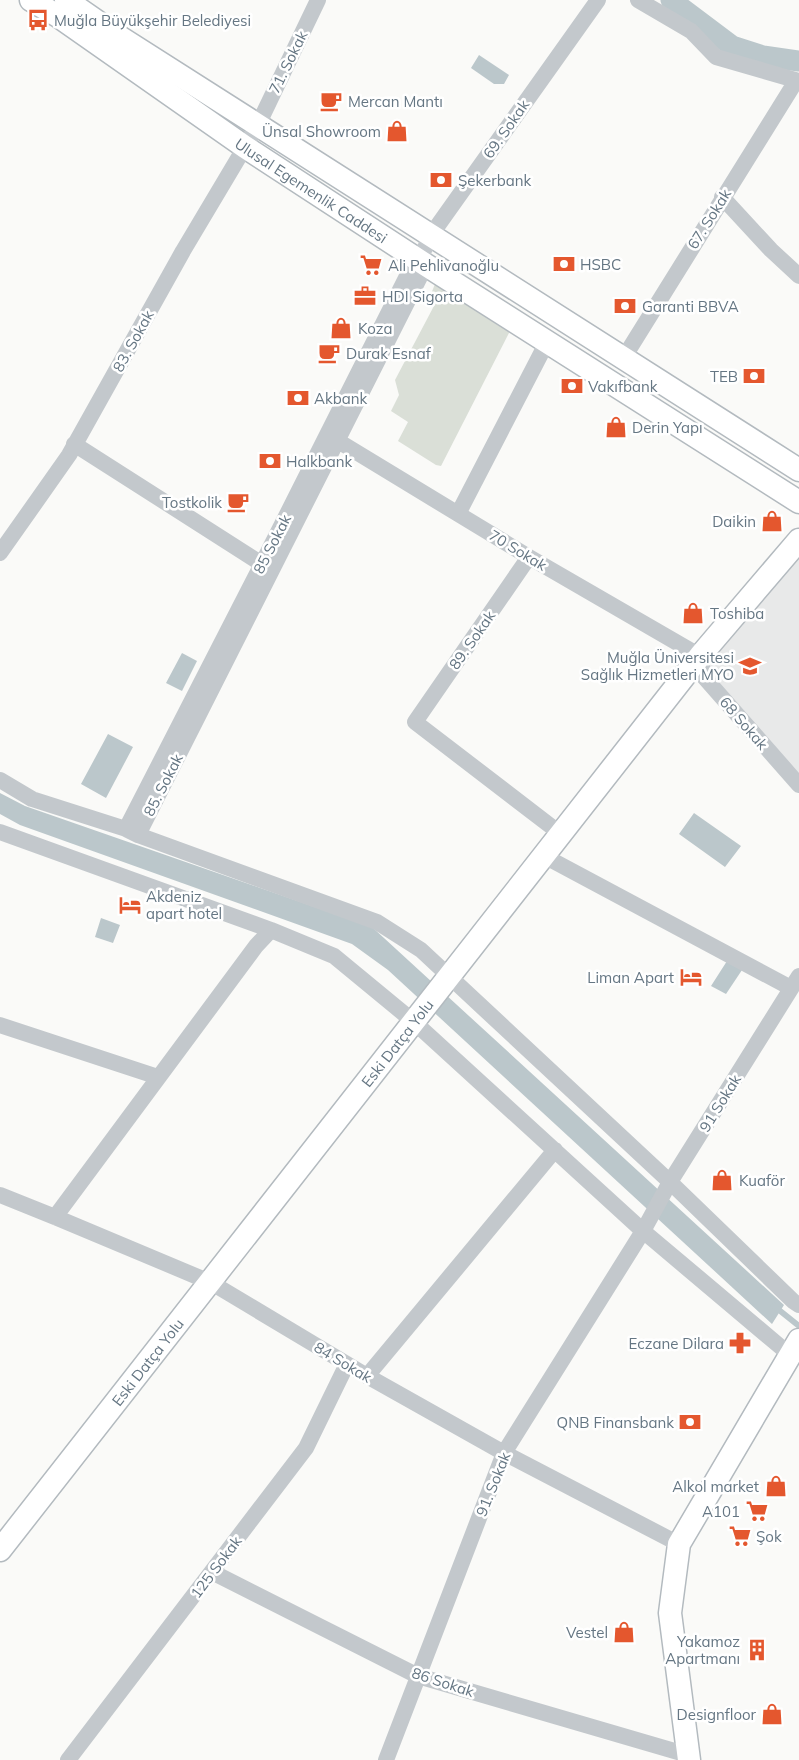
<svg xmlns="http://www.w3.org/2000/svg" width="799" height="1760" viewBox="0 0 799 1760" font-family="Mulish,sans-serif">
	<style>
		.built { fill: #e8e9e9 }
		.green { fill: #dadfd7 }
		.water { fill: #bbc7cb }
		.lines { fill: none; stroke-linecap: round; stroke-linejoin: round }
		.stream { stroke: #bbc7cb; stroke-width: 6 }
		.canal { stroke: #bbc7cb; stroke-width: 21 }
		.secondary-casing { stroke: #b3babf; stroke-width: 25 }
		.street { stroke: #c3c8cc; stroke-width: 16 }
		.secondary { stroke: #fff; stroke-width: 22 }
		.labels { text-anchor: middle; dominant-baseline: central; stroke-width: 5; stroke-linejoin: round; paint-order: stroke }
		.poi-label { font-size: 15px; fill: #657683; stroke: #fff; text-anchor: start }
		.street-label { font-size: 15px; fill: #657683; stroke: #fff }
	</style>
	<rect width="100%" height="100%" fill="#fafaf8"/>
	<path class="built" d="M799 540V785L704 677 700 656Z"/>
	<path class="green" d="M435 284 510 331 441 466 436 465 398 441 408 422 391 411 399 395 395 380 435 304 431 294Z"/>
	<path class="water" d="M479 55 509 75 504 84H494L471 68Z
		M182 653 197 661 182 691 166 683Z
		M108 734 133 747 106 798 81 784Z
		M0 793 25 806 372 927 784 1305 772 1324 388 970 352 944 20 825 0 814Z
		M694 813 741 846 725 867 679 834Z
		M101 918 120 925 113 943 95 937Z
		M727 961 742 970 726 994 711 986Z"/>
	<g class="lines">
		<path class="stream" d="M774 1306 799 1326"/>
		<path class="canal" d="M671 0 732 46 763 56 799 61"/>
		<g class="secondary-casing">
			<g id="secondary">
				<path id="s1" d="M31 0 58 16 245 147 426 265 799 502"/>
				<path d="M66 0 118 36 799 470"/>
				<path id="s2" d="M0 1550 700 656 799 540"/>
				<path d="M689 1760 670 1613 679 1544 799 1340"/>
			</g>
		</g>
		<path class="street" d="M638 0 691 31 716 57 799 81
			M722 197 771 250 799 276
			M419 261 431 235 598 0
			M623 359 796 81
			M338 441 529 557 700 656 704 677 799 785
			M74 444 262 564
			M458 514 547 342
			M0 553 69 455 183 251 258 125 318 0
			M529 557 415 722 561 834
			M0 780 32 799 126 829 138 835 377 922 421 950 670 1182 793 1301 799 1305
			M126 829 262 564 416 258
			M0 832 271 930 334 956 414 1022 643 1231 789 1354
			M138 835 426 265
			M544 856 791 988
			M0 1025 158 1077
			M0 1195 55 1217 210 1282 367 1376 504 1453 679 1544
			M55 1217 256 946 271 930
			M367 1376 555 1150
			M212 1572 418 1676 688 1755
			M68 1760 306 1448 347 1364
			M386 1760 504 1453 643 1231 670 1182 799 976"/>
		<use href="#secondary" class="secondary"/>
	</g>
	<defs>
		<g id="bus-bare" transform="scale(1.725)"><path d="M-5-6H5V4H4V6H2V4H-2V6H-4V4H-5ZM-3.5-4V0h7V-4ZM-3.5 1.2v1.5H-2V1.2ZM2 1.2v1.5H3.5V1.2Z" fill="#e4572e" stroke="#fff" stroke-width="2.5" paint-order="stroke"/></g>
		<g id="cafe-bare" transform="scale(1.725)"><path d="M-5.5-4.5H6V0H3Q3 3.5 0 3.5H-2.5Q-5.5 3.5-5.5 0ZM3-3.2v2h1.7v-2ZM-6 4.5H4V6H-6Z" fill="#e4572e" stroke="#fff" stroke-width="2.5" paint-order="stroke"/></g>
		<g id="shop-bare" transform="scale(1.725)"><path d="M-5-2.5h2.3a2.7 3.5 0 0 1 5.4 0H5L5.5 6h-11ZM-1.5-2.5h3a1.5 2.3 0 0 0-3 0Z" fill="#e4572e" stroke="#fff" stroke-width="2.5" paint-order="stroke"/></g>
		<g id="bank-bare" transform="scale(1.725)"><path d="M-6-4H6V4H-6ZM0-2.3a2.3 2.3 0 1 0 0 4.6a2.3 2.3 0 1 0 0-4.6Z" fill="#e4572e" stroke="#fff" stroke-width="2.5" paint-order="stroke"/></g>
		<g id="supermarket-bare" transform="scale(1.725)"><path d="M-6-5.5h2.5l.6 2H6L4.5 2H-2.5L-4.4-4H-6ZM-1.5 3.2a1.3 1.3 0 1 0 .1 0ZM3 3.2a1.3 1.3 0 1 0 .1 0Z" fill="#e4572e" stroke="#fff" stroke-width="2.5" paint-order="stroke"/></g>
		<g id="office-bare" transform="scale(1.725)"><path d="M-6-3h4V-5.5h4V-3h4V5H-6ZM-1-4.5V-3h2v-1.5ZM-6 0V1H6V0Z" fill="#e4572e" stroke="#fff" stroke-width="2.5" paint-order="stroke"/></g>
		<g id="university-bare" transform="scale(1.725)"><path d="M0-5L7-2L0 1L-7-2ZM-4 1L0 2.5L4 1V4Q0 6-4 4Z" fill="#e4572e" stroke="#fff" stroke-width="2.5" paint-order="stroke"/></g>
		<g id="hotel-bare" transform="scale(1.725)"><path d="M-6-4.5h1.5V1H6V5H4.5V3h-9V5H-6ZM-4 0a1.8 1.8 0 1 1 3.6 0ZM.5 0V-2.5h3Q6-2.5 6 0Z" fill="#e4572e" stroke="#fff" stroke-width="2.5" paint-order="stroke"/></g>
		<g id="pharmacy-bare" transform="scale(1.725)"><path d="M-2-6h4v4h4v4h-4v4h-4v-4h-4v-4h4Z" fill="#e4572e" stroke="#fff" stroke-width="2.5" paint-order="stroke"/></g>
		<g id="building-bare" transform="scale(1.725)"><path d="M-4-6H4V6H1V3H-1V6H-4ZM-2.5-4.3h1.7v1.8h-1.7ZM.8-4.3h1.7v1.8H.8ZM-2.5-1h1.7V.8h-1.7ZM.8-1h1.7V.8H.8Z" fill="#e4572e" stroke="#fff" stroke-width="2.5" paint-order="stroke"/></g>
	</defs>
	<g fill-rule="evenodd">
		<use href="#bus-bare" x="38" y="20"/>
		<use href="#cafe-bare" x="331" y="101"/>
		<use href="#shop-bare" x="397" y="131"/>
		<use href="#bank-bare" x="441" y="180"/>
		<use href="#bank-bare" x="564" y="264"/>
		<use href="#supermarket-bare" x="371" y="265"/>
		<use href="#office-bare" x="365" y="296"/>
		<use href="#bank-bare" x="625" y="306"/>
		<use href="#shop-bare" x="341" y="328"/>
		<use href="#cafe-bare" x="329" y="353"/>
		<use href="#bank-bare" x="754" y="376"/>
		<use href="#bank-bare" x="572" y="386"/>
		<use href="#bank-bare" x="298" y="398"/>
		<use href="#shop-bare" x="616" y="427"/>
		<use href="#bank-bare" x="270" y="461"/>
		<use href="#cafe-bare" x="238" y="502"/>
		<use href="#shop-bare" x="772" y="521"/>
		<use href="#shop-bare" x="693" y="613"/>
		<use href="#university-bare" x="750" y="666"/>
		<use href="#hotel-bare" x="130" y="905"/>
		<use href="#hotel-bare" x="691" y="977"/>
		<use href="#shop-bare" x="722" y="1180"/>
		<use href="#pharmacy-bare" x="740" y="1343"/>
		<use href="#bank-bare" x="690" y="1422"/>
		<use href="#shop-bare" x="776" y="1486"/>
		<use href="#supermarket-bare" x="757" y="1511"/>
		<use href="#supermarket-bare" x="740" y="1536"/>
		<use href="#shop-bare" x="624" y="1632"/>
		<use href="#building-bare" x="757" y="1650"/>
		<use href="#shop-bare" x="772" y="1714"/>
	</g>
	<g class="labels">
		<g class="poi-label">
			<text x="54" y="20">Muğla Büyükşehir Belediyesi</text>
			<text x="348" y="101">Mercan Mantı</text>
			<text x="381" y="131" text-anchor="end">Ünsal Showroom</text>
			<text x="458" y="180">Şekerbank</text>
			<text x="580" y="264">HSBC</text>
			<text x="388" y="265">Ali Pehlivanoğlu</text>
			<text x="382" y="296">HDI Sigorta</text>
			<text x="642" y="306">Garanti BBVA</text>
			<text x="358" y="328">Koza</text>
			<text x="346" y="353">Durak Esnaf</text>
			<text x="738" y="376" text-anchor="end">TEB</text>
			<text x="588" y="386">Vakıfbank</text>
			<text x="314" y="398">Akbank</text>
			<text x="632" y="427">Derin Yapı</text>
			<text x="286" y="461">Halkbank</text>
			<text x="222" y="502" text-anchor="end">Tostkolik</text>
			<text x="756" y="521" text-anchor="end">Daikin</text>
			<text x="710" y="613">Toshiba</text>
			<text x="734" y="657" text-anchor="end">Muğla Üniversitesi<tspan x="734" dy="17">Sağlık Hizmetleri MYO</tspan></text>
			<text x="146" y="896">Akdeniz<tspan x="146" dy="17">apart hotel</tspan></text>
			<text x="674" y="977" text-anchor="end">Liman Apart</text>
			<text x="739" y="1180">Kuaför</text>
			<text x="724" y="1343" text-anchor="end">Eczane Dilara</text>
			<text x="674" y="1422" text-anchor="end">QNB Finansbank</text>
			<text x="759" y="1486" text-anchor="end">Alkol market</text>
			<text x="740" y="1511" text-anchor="end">A101</text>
			<text x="756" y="1536">Şok</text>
			<text x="608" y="1632" text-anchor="end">Vestel</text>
			<text x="740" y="1641" text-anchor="end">Yakamoz<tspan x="740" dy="17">Apartmanı</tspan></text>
			<text x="756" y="1714" text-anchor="end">Designfloor</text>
		</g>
		<g class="street-label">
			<text transform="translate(288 62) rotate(-64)">71. Sokak</text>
			<text transform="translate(506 129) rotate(-55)">69. Sokak</text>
			<text stroke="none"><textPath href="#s1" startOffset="339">Ulusal Egemenlik Caddesi</textPath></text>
			<text transform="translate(709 219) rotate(-58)">67. Sokak</text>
			<text transform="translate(133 341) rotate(-61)">83. Sokak</text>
			<text transform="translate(272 544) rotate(-63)">85 Sokak</text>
			<text transform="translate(518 550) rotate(31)">70 Sokak</text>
			<text transform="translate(472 640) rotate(-55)">89. Sokak</text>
			<text transform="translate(744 723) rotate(49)">68 Sokak</text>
			<text transform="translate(163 785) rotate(-63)">85. Sokak</text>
			<text stroke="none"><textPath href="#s2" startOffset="644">Eski Datça Yolu</textPath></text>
			<text transform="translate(720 1103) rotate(-58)">91 Sokak</text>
			<text stroke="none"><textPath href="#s2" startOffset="239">Eski Datça Yolu</textPath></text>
			<text transform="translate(343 1362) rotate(31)">84 Sokak</text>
			<text transform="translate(493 1484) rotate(-68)">91. Sokak</text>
			<text transform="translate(216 1567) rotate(-53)">125 Sokak</text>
			<text transform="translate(443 1682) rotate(18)">86 Sokak</text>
		</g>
	</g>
</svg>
